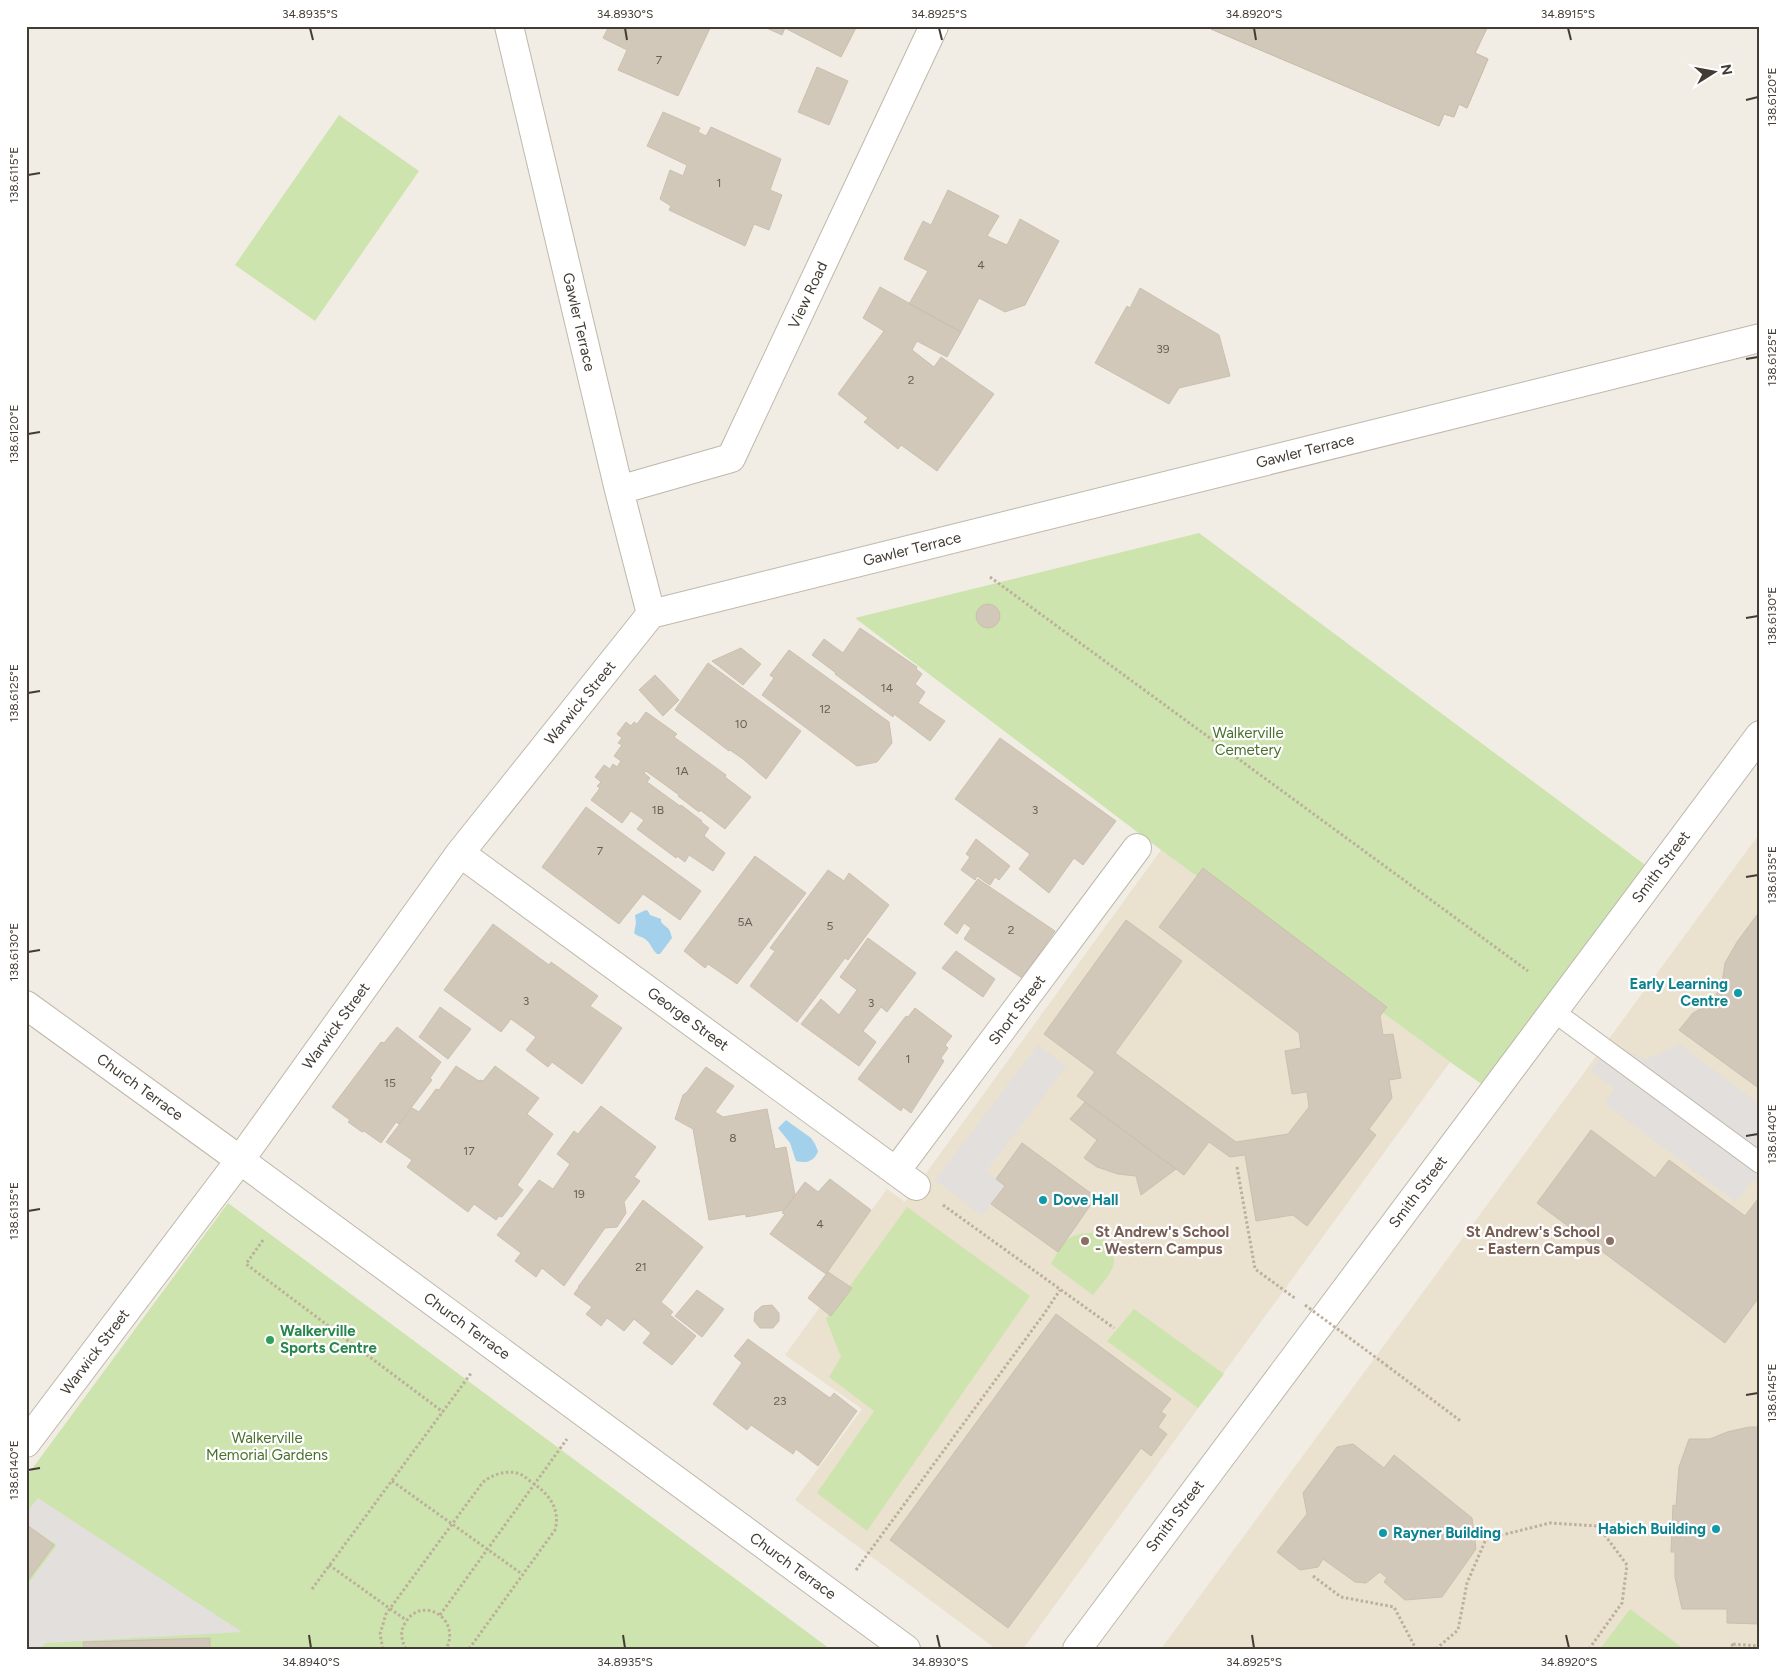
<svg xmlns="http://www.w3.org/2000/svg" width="1786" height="1675" viewBox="0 0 1786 1675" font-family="Figtree,sans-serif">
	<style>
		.education { fill: #eae1cf }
		.green { fill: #cee4af }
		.parking { fill: #e2dfdc }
		.water { fill: #a3d1eb }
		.building { fill: #d2c8ba; stroke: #ccbfae }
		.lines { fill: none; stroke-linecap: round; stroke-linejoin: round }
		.lane-casing { stroke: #bfb7aa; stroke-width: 22 }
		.street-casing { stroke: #bfb7aa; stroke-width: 30 }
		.path { stroke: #bdaf99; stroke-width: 3; stroke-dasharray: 2.5 2.5; stroke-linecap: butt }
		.lane { stroke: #fff; stroke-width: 20 }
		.street { stroke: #fff; stroke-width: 28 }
		.path-bridge { stroke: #bdaf99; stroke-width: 3; stroke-dasharray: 2.5 2.5; stroke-linecap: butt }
		.ticks { fill: none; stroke: #433c34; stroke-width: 2 }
		.culture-dot { fill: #0f9aa8; stroke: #fff; stroke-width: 2 }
		.education-dot { fill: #8d6e63; stroke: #fff; stroke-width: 2 }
		.leisure-dot { fill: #2e9e5b; stroke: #fff; stroke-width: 2 }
		.labels { text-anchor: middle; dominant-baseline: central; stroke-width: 4.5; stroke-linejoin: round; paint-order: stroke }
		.number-label { font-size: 12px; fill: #675f56 }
		.street-label { font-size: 15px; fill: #433c34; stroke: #fff }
		.park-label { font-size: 15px; fill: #49712b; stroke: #fff }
		.culture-label { font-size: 15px; font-weight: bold; fill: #0d838f; stroke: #fff; text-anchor: end }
		.education-label { font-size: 15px; font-weight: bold; fill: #785e54; stroke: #fff; text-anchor: start }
		.leisure-label { font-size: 15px; font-weight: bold; fill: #27864d; stroke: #fff; text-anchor: start }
		.neatline { fill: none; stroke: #433c34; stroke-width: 2 }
		.ticks-label { font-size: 12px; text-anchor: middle; fill: #433c34 }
	</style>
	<rect width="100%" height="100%" fill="#f1ede4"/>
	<path class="education" d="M1760 833V1649H1161Z
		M1161 850 1450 1062 1023 1649H996L795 1500 862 1409 785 1355 820 1307 808 1298 887 1189 905 1202Z"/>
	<path class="green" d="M339 115 419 171 315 321 235 265Z
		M1199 533 1656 873 1493 1092 1450 1062 1161 850 855 618Z
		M228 1203 830 1649H26V1477Z
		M907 1207 1030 1296 867 1531 817 1493 874 1411 829 1377 841 1357 826 1319Z
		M1091 1233C1105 1234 1119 1256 1112 1269 1108 1278 1099 1287 1093 1295L1051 1264C1062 1245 1066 1233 1091 1233Z
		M1134 1309 1224 1374 1198 1408 1107 1341Z
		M1630 1609 1684 1649H1600Z"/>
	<path class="parking" d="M1612 1043 1646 1060 1679 1044 1760 1105V1184L1753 1180 1736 1202 1605 1104 1614 1088 1591 1071Z
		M1038 1045 1066 1067 986 1171 1005 1186 982 1216 935 1180Z
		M38 1498 242 1632 46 1643 39 1649H26V1587L57 1545 26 1524V1513Z"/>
	<path class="water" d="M646 910 648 911 650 915 661 919V922C668 930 669 925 672 938L660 954H657C652 950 651 943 645 939 641 936 638 937 634 933L636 923 635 915Z
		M786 1120 811 1138 815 1144 818 1151C815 1161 806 1164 796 1161L790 1143 778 1128Z"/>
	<path class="building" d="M609 26H711L678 96 618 70 627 50 603 38Z
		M762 26H857L841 57 785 28 782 35Z
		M1212 26H1488L1475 53 1488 59 1467 108 1459 104 1454 117 1444 114 1439 126 1211 29Z
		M1212 26H1488L1475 53 1488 59 1467 108 1459 104 1454 117 1444 114 1439 126 1211 29Z
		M817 67 848 81 829 125 798 112Z
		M663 112 700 128 698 132 706 136 711 127 781 159 770 190 782 195 769 230 754 224 745 246 669 210 671 206 660 199 670 170 683 176 687 165 647 146Z
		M948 190 999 216 987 236 1007 245 1020 219 1059 241 1025 305 1005 312 979 298 961 332 909 304 928 271 904 259 923 221 931 225Z
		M880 287 961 332 947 357 917 341 912 350 934 367 941 357 994 394 937 471 901 445 898 449 864 422 868 418 838 394 884 331 863 318Z
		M1140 288 1219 335 1230 376 1179 388 1169 404 1095 363 1127 306 1130 308Z
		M976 616a12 12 0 1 1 24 0a12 12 0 1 1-24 0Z
		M860 628 917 667 916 669 922 674 915 684 925 692 918 703 945 721 930 741 894 714 893 717 835 674 836 673 812 655 824 639 843 653Z
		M741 648 761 664 743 685 712 661Z
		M789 650 889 722 892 743 877 762 857 766 762 695 774 678 770 675Z
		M708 663 801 731 766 779 743 759 730 750 729 751 675 710Z
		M655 675 679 700 663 716 639 690Z
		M646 712 677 734 674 737 726 775 725 777 751 797 725 829 700 810 699 812 678 796 679 795 646 771 644 773 650 778 647 782 680 806 681 805 702 821 701 822 709 828 704 836 725 853 713 871 689 855 685 862 677 856 676 858 637 829 644 820 631 811 622 823 591 800 600 788 597 786 601 782 595 777 604 765 610 769 613 764 617 767 621 761 614 756 622 745 618 743 622 738 617 734 626 722 631 726 634 722 637 724Z
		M1000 738 1116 821 1083 865 1074 858 1049 893 1019 869 1030 854 955 799Z
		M586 807 701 891 680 920 643 894 619 924 542 867Z
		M976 839 1010 866 999 880 995 877 990 885 977 876 975 880 961 870 970 857 966 854Z
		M755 856 806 893 737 984 708 964 705 968 684 951Z
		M1203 868 1387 1007 1380 1016 1383 1035 1393 1034 1401 1078 1389 1080 1392 1098 1369 1129 1376 1135 1307 1226 1293 1215 1256 1221 1245 1155 1230 1157 1209 1142 1184 1175 1176 1169 1077 1096 1095 1072 1044 1034 1126 920 1182 961 1115 1053 1236 1142 1288 1134 1309 1107 1307 1092 1292 1094 1285 1051 1301 1048 1299 1033 1159 927Z
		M828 870 844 881 849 873 889 905 848 960 845 958 797 1022 750 986 775 951 770 948Z
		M978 879 1055 931 1022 978 964 939 971 928 964 923 957 934 944 924Z
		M1760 911V1089L1679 1030 1693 1013 1712 1003 1722 983 1725 963 1737 942Z
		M493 924 549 965 551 962 598 996 590 1006 622 1028 582 1084 552 1062 548 1067 526 1050 536 1037 511 1019 501 1032 444 990Z
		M868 938 916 973 887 1012 881 1007 863 1031 876 1042 859 1066 801 1024 821 999 839 1015 857 990 840 977Z
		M956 951 995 979 983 997 942 968Z
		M440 1007 471 1029 448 1059 419 1037Z
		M915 1008 952 1036 945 1045 948 1048 941 1058 944 1061 911 1113 903 1107 901 1111 858 1079 906 1016 908 1017Z
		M397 1027 441 1062 430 1078 432 1080 399 1124 396 1122 381 1143 364 1131 362 1132 348 1122 350 1120 332 1107 381 1042 384 1043Z
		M456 1066 479 1081 480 1080 483 1081 495 1066 539 1098 527 1114 553 1134 517 1185 523 1190 502 1217 499 1216 496 1220 474 1204 468 1212 407 1167 412 1160 386 1142 412 1108 419 1112 436 1089 439 1090Z
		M706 1067 734 1086 715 1112 723 1117 767 1109 775 1149 786 1147 795 1195 784 1210 746 1217V1214L709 1220 693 1129 675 1119 683 1095 687 1092Z
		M1085 1102 1176 1169 1141 1195 1136 1176 1118 1174 1097 1167 1084 1158 1097 1140 1070 1119Z
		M601 1106 656 1147 634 1177 640 1181 624 1202 626 1213 617 1227 605 1228 564 1286 542 1268 536 1277 515 1261 521 1253 497 1235 539 1180 553 1189 570 1164 557 1154 574 1131 578 1134Z
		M1591 1130 1655 1178 1669 1160 1745 1216 1760 1196V1296L1725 1343 1537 1203Z
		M1022 1143 1096 1197 1058 1252 991 1204 1005 1186 996 1179Z
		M830 1179 871 1210 826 1274 770 1234 785 1214 782 1213 784 1210 805 1182 818 1192Z
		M643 1200 703 1247 661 1302 673 1312 670 1315 696 1336 672 1365 643 1343 651 1333 634 1319 624 1331 607 1318 601 1326 586 1314 592 1307 574 1294 579 1287H578Z
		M828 1272 852 1288 831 1316 808 1298Z
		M697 1290 724 1309 702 1337 675 1316Z
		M772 1305 779 1313V1321L773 1328H760L754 1321 755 1312 762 1306Z
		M1056 1314 1171 1399 1161 1412 1166 1415 1158 1427 1167 1434 1151 1456 1141 1448 1008 1628 890 1540Z
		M748 1339 830 1398 834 1393 857 1411 818 1466 796 1449 793 1454 751 1425 747 1430 713 1404 742 1363 734 1356Z
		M1749 1427H1760V1624L1727 1623V1609H1682L1675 1577V1552H1671L1673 1505 1676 1506 1679 1467 1689 1439H1710L1727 1432Z
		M1353 1444 1384 1468 1394 1455 1472 1518 1476 1549 1442 1597 1405 1600 1384 1582 1387 1578 1380 1572 1366 1583 1355 1582 1323 1559 1318 1567 1300 1570 1277 1552 1307 1514 1303 1493 1337 1447Z
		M27 1525 54 1545 26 1583V1526Z
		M210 1638V1649H84L83 1642Z"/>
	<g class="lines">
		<g class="lane-casing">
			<path id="lane" d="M1553 1011 1760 1163"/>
		</g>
		<g class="street-casing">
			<path id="street" d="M509 26 619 490 651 614 1760 338
				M619 490 731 458 934 26
				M460 853 916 1186
				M26 1005 240 1160 906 1649
				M896 1171 1137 848
				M26 1443 240 1160 460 853 651 614
				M1077 1649 1760 735"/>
		</g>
		<path class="path" d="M990 577 1528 971
			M1237 1167 1255 1269 1296 1299
			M943 1205 1114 1328
			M263 1240 246 1264 443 1412
			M1386 1365 1462 1422
			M392 1481 522 1574
			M329 1565 406 1620
			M856 1570 1044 1314 1060 1290
			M1313 1576 1341 1597 1394 1607 1416 1649
			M312 1589 472 1372
			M440 1615 567 1439
			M383 1649 380 1634 386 1614 483 1482C492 1475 505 1470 517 1473 522 1474 526 1478 530 1481 548 1493 561 1508 555 1530L469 1649
			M406 1649C401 1640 400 1631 405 1623 422 1594 462 1619 446 1649
			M1436 1649 1458 1630 1467 1583 1486 1539 1550 1523 1598 1526 1627 1565 1622 1603 1589 1649
			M1737 1649 1731 1644 1760 1646"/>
		<use href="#lane" class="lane"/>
		<use href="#street" class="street"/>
		<path class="path-bridge" d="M1305 1305 1386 1365"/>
	</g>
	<path class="ticks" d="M310 28 313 40M625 28 627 40M939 28 942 40M1254 28 1256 40M1568 28 1571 40M1746 100 1758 97M28 175 40 173M1746 359 1758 357M28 434 40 432M1746 618 1758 616M28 693 40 691M1746 877 1758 875M28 952 40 950M1746 1136 1758 1134M28 1211 40 1209M1746 1395 1758 1393M28 1470 40 1468M309 1635 311 1648M623 1635 625 1648M937 1635 940 1648M1252 1635 1254 1648M1566 1635 1569 1648"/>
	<g class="culture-dot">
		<circle cx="1738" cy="993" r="5"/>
		<circle cx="1043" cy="1200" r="5"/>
		<circle cx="1716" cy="1529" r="5"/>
		<circle cx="1383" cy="1533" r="5"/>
	</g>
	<g class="education-dot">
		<circle cx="1085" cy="1241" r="5"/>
		<circle cx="1610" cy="1241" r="5"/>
	</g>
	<circle class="leisure-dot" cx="270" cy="1340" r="5"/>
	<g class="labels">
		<g class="number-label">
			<text x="659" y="60">7</text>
			<text x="719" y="183">1</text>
			<text x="981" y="265">4</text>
			<text x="1163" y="349">39</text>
			<text x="911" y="380">2</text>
			<text x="887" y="688">14</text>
			<text x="825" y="709">12</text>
			<text x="741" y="724">10</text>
			<text x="682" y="771">1A</text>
			<text x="658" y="810">1B</text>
			<text x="1035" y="810">3</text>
			<text x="600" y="851">7</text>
			<text x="745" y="922">5A</text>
			<text x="830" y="926">5</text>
			<text x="1011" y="930">2</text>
			<text x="526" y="1001">3</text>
			<text x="871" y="1003">3</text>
			<text x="908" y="1059">1</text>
			<text x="390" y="1083">15</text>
			<text x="733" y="1138">8</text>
			<text x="469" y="1151">17</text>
			<text x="579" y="1194">19</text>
			<text x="820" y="1224">4</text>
			<text x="641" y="1267">21</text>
			<text x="780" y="1401">23</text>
		</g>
		<g class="street-label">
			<text transform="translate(808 295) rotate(-65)">View Road</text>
			<text transform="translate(579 322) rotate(77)">Gawler Terrace</text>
			<text transform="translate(1305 451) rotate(-14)">Gawler Terrace</text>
			<text transform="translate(912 549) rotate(-14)">Gawler Terrace</text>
			<text transform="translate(580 703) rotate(-51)">Warwick Street</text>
			<text transform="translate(1661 867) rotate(-53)">Smith Street</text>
			<text transform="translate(1017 1010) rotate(-53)">Short Street</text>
			<text transform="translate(688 1019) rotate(36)">George Street</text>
			<text transform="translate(336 1026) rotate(-54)">Warwick Street</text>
			<text transform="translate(140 1087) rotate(36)">Church Terrace</text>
			<text transform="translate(1418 1192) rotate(-53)">Smith Street</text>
			<text transform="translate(467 1326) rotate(36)">Church Terrace</text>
			<text transform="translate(95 1352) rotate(-53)">Warwick Street</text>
			<text transform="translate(1175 1516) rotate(-53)">Smith Street</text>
			<text transform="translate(793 1566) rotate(36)">Church Terrace</text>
		</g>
		<g class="park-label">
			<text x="1248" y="733">Walkerville<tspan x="1248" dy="17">Cemetery</tspan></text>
			<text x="267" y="1438">Walkerville<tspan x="267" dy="17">Memorial Gardens</tspan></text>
		</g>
		<g class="culture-label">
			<text x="1728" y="984">Early Learning<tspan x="1728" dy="17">Centre</tspan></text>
			<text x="1053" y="1200" text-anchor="start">Dove Hall</text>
			<text x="1706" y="1529">Habich Building</text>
			<text x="1393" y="1533" text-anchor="start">Rayner Building</text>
		</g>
		<g class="education-label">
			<text x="1095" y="1232">St Andrew's School<tspan x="1095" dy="17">- Western Campus</tspan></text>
			<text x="1600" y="1232" text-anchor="end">St Andrew's School<tspan x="1600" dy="17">- Eastern Campus</tspan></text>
		</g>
		<g class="leisure-label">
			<text x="280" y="1331">Walkerville<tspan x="280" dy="17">Sports Centre</tspan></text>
		</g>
	</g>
	<rect width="1786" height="1675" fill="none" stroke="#ffffff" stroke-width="55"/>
	<g transform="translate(1714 72) rotate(79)" stroke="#ffffff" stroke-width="4" paint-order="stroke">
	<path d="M0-4L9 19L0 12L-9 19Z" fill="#433c34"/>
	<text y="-8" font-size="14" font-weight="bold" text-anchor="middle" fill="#433c34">N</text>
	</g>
	<rect x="28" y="28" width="1730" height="1620" class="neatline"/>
	<g class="ticks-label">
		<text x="310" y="18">34.8935°S</text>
		<text x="625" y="18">34.8930°S</text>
		<text x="939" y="18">34.8925°S</text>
		<text x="1254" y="18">34.8920°S</text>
		<text x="1568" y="18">34.8915°S</text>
		<text transform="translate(1772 97) rotate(-90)" y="4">138.6120°E</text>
		<text transform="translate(14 175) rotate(-90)" y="4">138.6115°E</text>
		<text transform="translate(1772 357) rotate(-90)" y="4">138.6125°E</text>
		<text transform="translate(14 434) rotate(-90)" y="4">138.6120°E</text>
		<text transform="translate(1772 616) rotate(-90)" y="4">138.6130°E</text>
		<text transform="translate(14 693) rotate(-90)" y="4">138.6125°E</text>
		<text transform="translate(1772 875) rotate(-90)" y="4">138.6135°E</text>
		<text transform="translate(14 952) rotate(-90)" y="4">138.6130°E</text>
		<text transform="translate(1772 1134) rotate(-90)" y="4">138.6140°E</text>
		<text transform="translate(14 1211) rotate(-90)" y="4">138.6135°E</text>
		<text transform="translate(1772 1393) rotate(-90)" y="4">138.6145°E</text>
		<text transform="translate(14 1470) rotate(-90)" y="4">138.6140°E</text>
		<text x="311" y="1666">34.8940°S</text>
		<text x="625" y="1666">34.8935°S</text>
		<text x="940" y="1666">34.8930°S</text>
		<text x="1254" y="1666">34.8925°S</text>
		<text x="1569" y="1666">34.8920°S</text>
	</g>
</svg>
